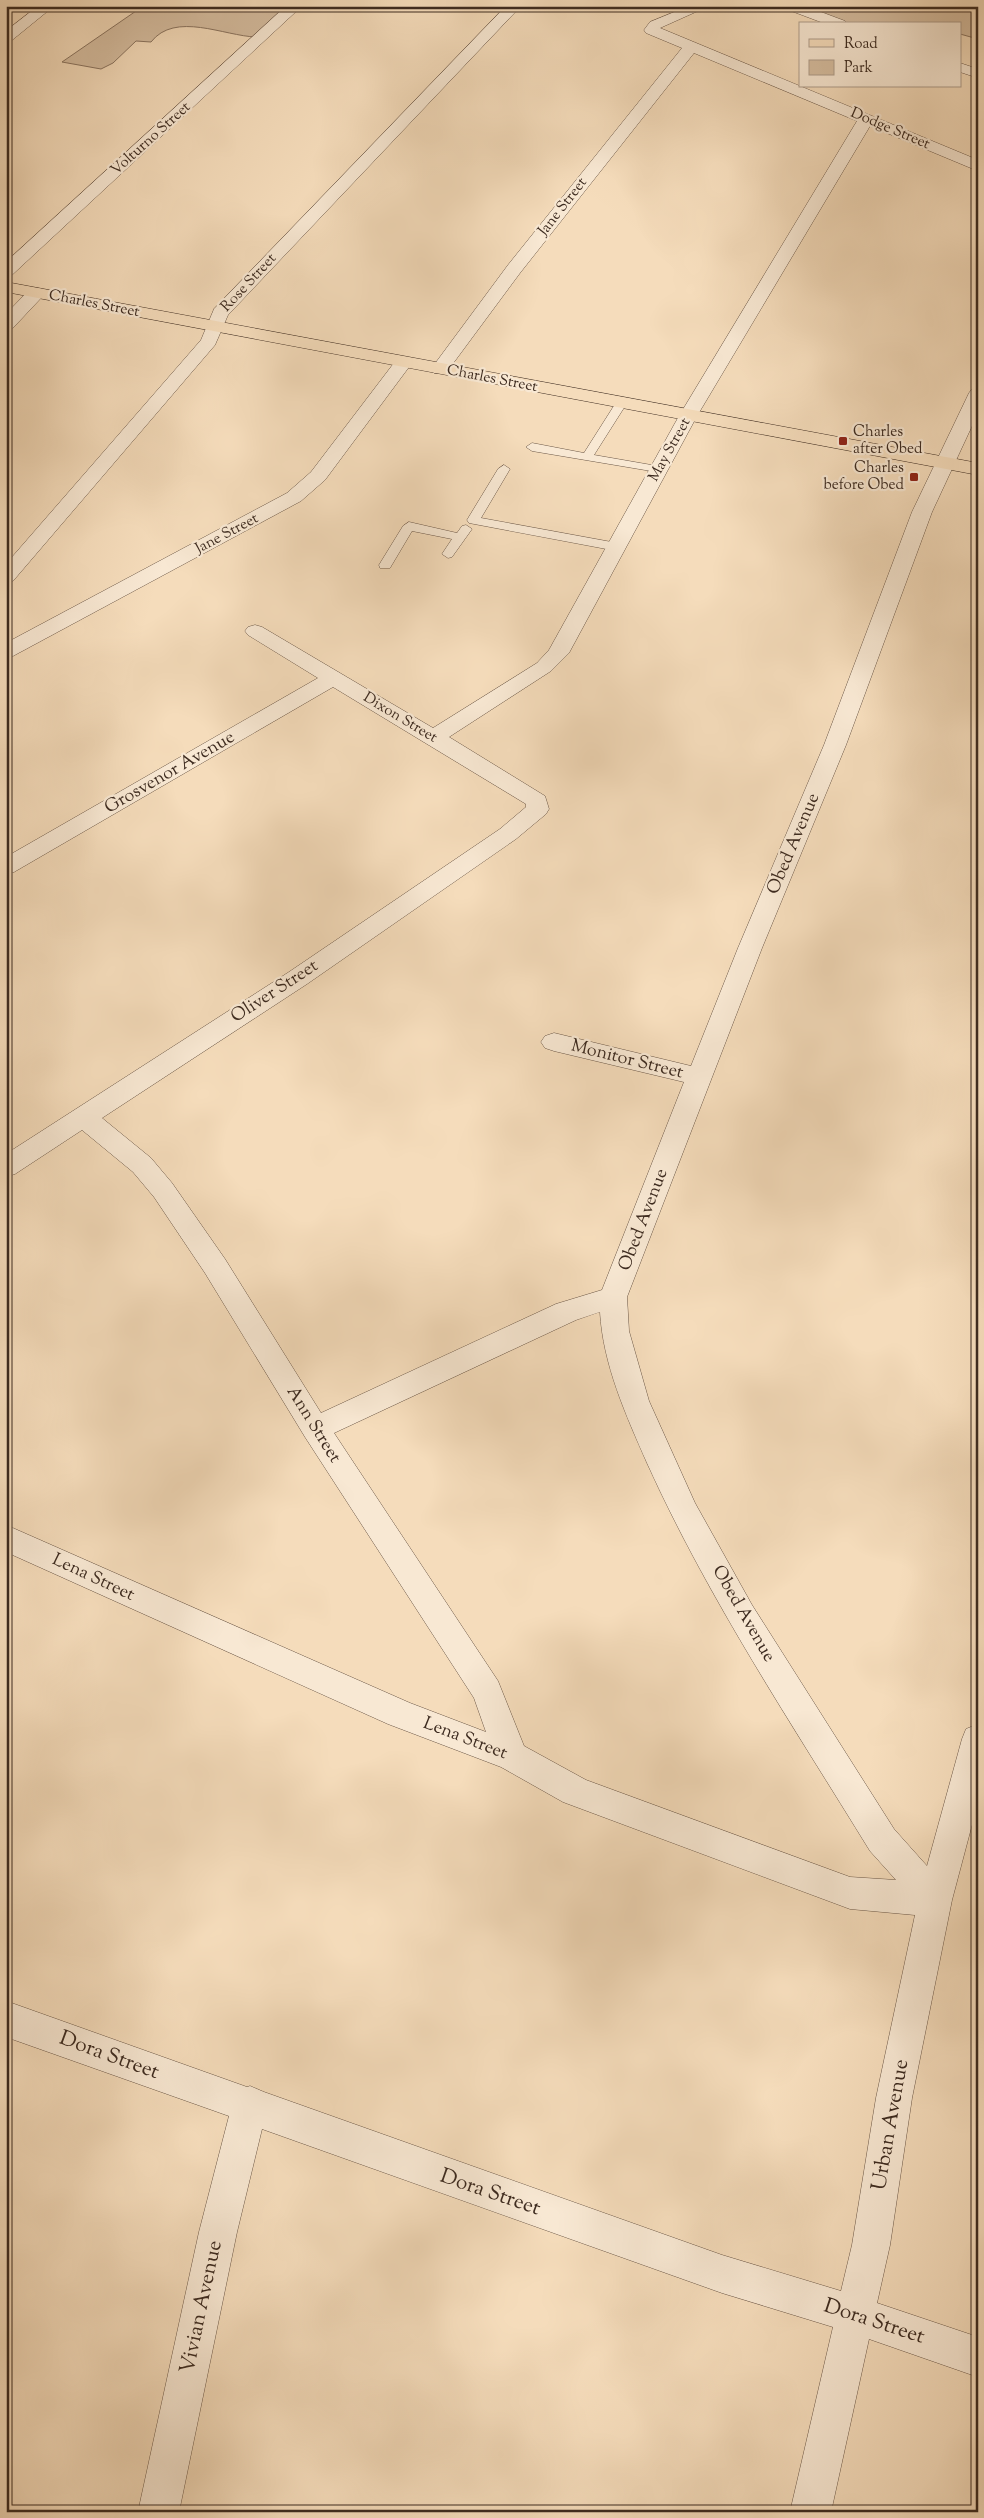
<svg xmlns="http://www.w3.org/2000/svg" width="984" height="2518" viewBox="0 0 984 2518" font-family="'Sorts Mill Goudy',serif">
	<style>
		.green { fill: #d6bea1; stroke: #8a7460 }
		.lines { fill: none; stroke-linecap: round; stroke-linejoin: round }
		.service-casing { stroke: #6b5747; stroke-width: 1 }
		.minor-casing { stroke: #6b5747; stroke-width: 1 }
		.primary-casing { stroke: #3d2b20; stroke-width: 1 }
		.service { fill: #f8e8d3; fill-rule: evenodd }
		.minor { fill: #f8e8d3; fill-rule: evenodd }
		.primary { fill: #f5dcbb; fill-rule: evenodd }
		.poi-dot { fill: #8f2418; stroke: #f8e8d3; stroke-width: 2 }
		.labels { text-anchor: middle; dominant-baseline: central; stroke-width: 4.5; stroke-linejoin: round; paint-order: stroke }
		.far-street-label { font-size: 15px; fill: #3d2b20; stroke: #f8e8d3 }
		.far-poi-label { font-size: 15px; fill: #3d2b20; stroke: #f8e8d3; text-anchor: start }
		.street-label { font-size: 18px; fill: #3d2b20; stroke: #f8e8d3 }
		.near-street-label { font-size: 21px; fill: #3d2b20; stroke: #f8e8d3 }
	</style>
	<rect width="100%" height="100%" fill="#f5dcbb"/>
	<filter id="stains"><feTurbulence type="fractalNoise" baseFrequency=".004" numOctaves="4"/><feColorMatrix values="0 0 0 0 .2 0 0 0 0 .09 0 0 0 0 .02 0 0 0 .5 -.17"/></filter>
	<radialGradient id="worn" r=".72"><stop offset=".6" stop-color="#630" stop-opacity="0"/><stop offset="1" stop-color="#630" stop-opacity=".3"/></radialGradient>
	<path class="green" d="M147 6H290L256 37C224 36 175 11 151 42L136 41 113 63 101 69 62 62 136 11Z
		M790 6H978V39L960 34V24H836Z"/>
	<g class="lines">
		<g class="service-casing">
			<path id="service" d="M621 400 627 403 594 455 663 467 665 470 663 473 532 451 526 447 532 443 584 453 617 401Z
				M504 465 510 469 481 518 617 543 623 547 621 550 617 551 469 523 467 520 498 469Z
				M409 522 457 533 462 526 466 525 472 529 452 557 448 558 442 554 452 539 412 531 390 568H380L379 565 403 526Z"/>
		</g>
		<g class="minor-casing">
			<path id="minor" d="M38 6H54L11 41 6 42V31Z
				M286 6H302L12 275 6 276V262Z
				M506 6H521L228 315 215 345 13 581 6 583V564L201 340 214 309Z
				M689 6H709L660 28 978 160V171L870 126 697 416 569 653 551 671 449 737 545 796 549 809 546 814 516 839 307 984 102 1118 151 1158 172 1183 225 1259 321 1413 556 1304 602 1290 684 1082 554 1051 545 1048 541 1042 545 1036 554 1033 691 1066 738 948 824 745 912 512 969 393 972 389 978 388V413L932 512 846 745 762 948 627 1297 629 1331 649 1401 695 1503 752 1605 894 1829 927 1866 962 1739 966 1729 978 1724V1802L952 1900 912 2098 890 2245 877 2303 978 2337V2377L869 2339 831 2512H790L833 2327 722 2293 262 2129 237 2232 179 2512H138L199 2232 229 2116 6 2037V2001L247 2087 250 2086 264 2092 722 2255 841 2291 852 2245 876 2098 915 1915 850 1909 563 1802 501 1767 388 1724 6 1552V1525L410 1703 486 1732 474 1698 305 1437 205 1273 154 1197 133 1172 82 1130 15 1174 6 1177V1154L289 972 500 829 526 807V804L333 687 14 872 6 874V857L318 678 248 635 245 631 248 627 255 625 262 627 433 728 537 663 549 650 679 416 857 121 694 53 520 273 446 373H434L431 369 434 365 508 265 682 48 646 33 644 30 650 22ZM600 1312C603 1365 626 1415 647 1463 709 1600 792 1724 870 1851L896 1880 850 1877 586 1780 524 1746 498 1681 334 1433 576 1320Z
				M784 6H805L845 21 847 24H826L786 9Z
				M960 63 978 69V78L960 72Z
				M36 288 42 289 45 293 42 297 12 329 6 330V314L30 289Z
				M403 358 409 359 412 363 409 367 325 480 301 501 13 656 6 658V643L287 493 311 472 397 359Z"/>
		</g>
		<g class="primary-casing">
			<path id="primary" d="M6 282 978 463V475L6 292Z"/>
		</g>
		<use href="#service" class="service"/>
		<use href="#minor" class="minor"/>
		<use href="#primary" class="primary"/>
	</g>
	<g class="poi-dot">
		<rect x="838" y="436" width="10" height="10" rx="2.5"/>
		<rect x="909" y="472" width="10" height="10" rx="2.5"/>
	</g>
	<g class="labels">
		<g class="far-street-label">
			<text transform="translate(890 129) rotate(23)">Dodge Street</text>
			<text transform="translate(151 139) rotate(-42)">Volturno Street</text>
			<text transform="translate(563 207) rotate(-52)">Jane Street</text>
			<text transform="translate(249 283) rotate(-47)">Rose Street</text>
			<text transform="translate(94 304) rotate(11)">Charles Street</text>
			<text transform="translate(492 379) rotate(11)">Charles Street</text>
			<text transform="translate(670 450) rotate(-61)">May Street</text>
			<text transform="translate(227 534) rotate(-28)">Jane Street</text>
			<text transform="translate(400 718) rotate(31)">Dixon Street</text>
		</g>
		<g class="far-poi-label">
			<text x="853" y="432">Charles<tspan x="853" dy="17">after Obed</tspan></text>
			<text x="904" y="468" text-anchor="end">Charles<tspan x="904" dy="17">before Obed</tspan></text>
		</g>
		<g class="street-label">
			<text transform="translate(170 773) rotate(-30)">Grosvenor Avenue</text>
			<text transform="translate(794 844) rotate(-67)">Obed Avenue</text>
			<text transform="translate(275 992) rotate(-33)">Oliver Street</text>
			<text transform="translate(627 1060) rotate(14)">Monitor Street</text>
			<text transform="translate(644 1220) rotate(-69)">Obed Avenue</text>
			<text transform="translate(313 1425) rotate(58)">Ann Street</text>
			<text transform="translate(93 1578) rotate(25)">Lena Street</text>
			<text transform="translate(743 1614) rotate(60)">Obed Avenue</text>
			<text transform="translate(465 1739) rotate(21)">Lena Street</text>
		</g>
		<g class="near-street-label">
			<text transform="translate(109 2056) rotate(20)">Dora Street</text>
			<text transform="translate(891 2125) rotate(-80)">Urban Avenue</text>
			<text transform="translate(490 2193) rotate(19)">Dora Street</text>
			<text transform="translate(202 2307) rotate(-78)">Vivian Avenue</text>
			<text transform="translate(874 2322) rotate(18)">Dora Street</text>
		</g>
	</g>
	<rect width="984" height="2518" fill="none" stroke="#f5dcbb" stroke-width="25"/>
	<rect x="8" y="8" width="969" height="2503" fill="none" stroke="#3d2b20" stroke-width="2.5"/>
	<rect x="12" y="12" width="959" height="2493" fill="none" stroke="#3d2b20"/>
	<rect x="799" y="22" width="162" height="65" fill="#f8e8d3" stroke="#ad9c8b"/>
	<rect x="809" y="39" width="25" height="8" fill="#f5dcbb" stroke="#ad9c8b"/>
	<text x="844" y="48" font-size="15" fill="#3d2b20">Road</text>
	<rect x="809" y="60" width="25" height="15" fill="#d6bea1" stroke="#ad9c8b"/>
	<text x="844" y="72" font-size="15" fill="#3d2b20">Park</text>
	<rect width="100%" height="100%" filter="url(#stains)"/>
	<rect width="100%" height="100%" fill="url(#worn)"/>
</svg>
